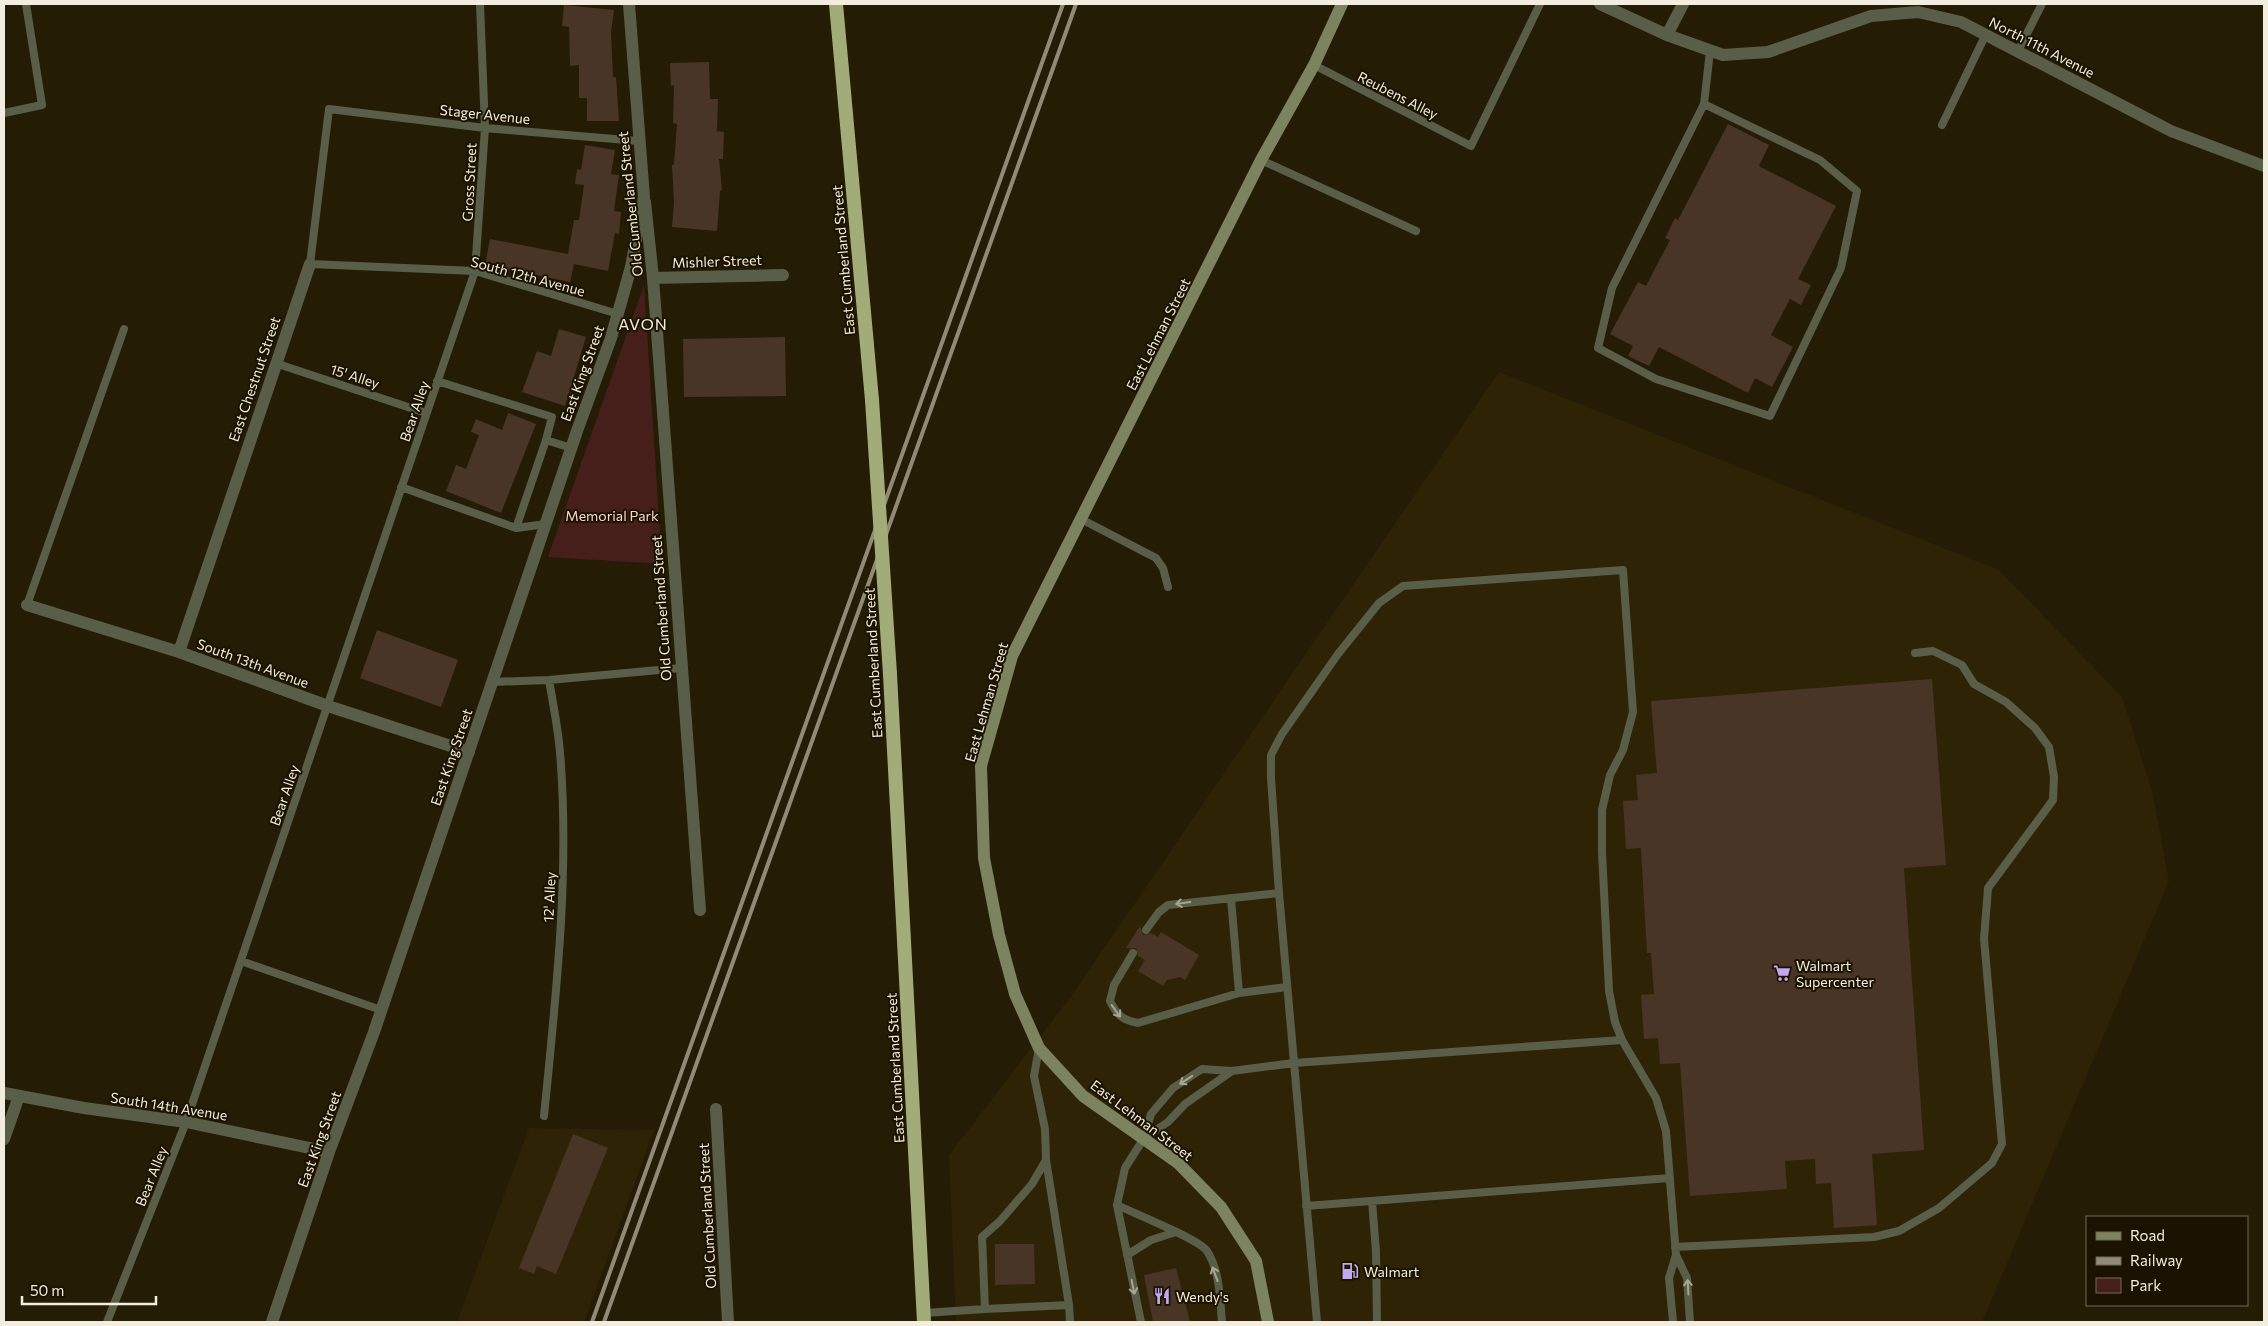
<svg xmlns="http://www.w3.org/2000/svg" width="2268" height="1326" viewBox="0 0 2268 1326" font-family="Commissioner,sans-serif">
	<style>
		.built { fill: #2f2305 }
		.green { fill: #461f1a }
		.building { fill: #493526 }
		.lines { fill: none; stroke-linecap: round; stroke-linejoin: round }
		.service { stroke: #595e48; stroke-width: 8 }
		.minor { stroke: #595e48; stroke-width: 12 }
		.tertiary { stroke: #595e48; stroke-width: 12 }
		.secondary { stroke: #7b835f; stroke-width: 12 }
		.trunk { stroke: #a2ac79; stroke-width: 14 }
		.rail { stroke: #928a79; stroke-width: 4 }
		.trunk-bridge { stroke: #a2ac79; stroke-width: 14 }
		.oneway { stroke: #a6a694 }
		.labels { text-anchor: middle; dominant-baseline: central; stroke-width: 4; stroke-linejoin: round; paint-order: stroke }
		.street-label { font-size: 14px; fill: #f3ede0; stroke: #1b1300 }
		.park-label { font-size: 14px; fill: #fcd7d1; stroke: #1b1300 }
		.poi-label { font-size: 14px; fill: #f3ede0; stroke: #1b1300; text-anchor: start }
		.quarter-label { font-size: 16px; letter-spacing: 1px; fill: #f3ede0; stroke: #1b1300 }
	</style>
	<rect width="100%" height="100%" fill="#251c06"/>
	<path class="built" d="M1499 372 1999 570 2122 697 2152 791 2169 881 1982 1322H956L949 1155 1072 995Z
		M529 1128 654 1130 584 1322H457Z"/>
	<path class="green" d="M644 285 662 564 548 557Z"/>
	<path class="building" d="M564 5 614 10 611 32 613 77H616L619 121H587V98H579V65L570 66 569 27 562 26Z
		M709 62 710 99H718L717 131 724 132 723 159H719L722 190 720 191 717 231 672 227 674 202 672 165 674 164 677 124 673 123 674 85 671 86 670 63Z
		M1728 124 1769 145 1759 166 1836 206 1798 279 1811 285 1801 305 1790 299 1771 335 1793 347 1772 387 1755 378 1748 393 1659 347 1649 366 1628 356 1633 346 1610 334 1638 282 1646 286 1670 240 1665 238 1675 218 1678 220Z
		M585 145 615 150 611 174 619 175 614 211 621 212 619 234 615 233 608 271 574 264 570 282 485 265 490 239 568 254 574 220H579L584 185 575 184 577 169 581 170Z
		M559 329 586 337 565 406 522 392 537 351 551 356Z
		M785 337 786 396 684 397 683 339Z
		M508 413 536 424 501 513 446 491 456 465 466 469 479 435 471 432 476 419 502 430Z
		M377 630 458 660 441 707 360 678Z
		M1932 679 1946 865 1904 868 1924 1150 1872 1154 1877 1225 1834 1228 1831 1183 1816 1184 1815 1159 1785 1161 1787 1189 1690 1196 1680 1063 1660 1064 1658 1038 1644 1039 1641 995 1654 994 1651 953H1647L1641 848 1626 849 1623 801 1638 800 1636 775 1657 773 1651 701Z
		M1140 926 1143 935 1151 933 1158 937 1161 932 1199 955 1185 980 1180 977 1167 980 1163 986 1138 971 1145 960 1138 956 1136 948H1126Z
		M573 1134 608 1148 556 1274 537 1266 534 1274 519 1268Z
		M995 1244H1034L1035 1284 995 1285Z
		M1176 1268 1190 1322H1153L1144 1275Z"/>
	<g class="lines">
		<path class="service" d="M2018 51 2042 4
			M1314 65 1471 146 1540 4
			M1704 104 1820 160 1857 191 1841 268 1770 416 1656 379 1598 348 1612 288 1704 104 1710 51
			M4 113 42 105 26 4
			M1942 125 1986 34
			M1261 160 1416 231
			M618 314 475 271 310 264 329 109 485 128 638 141
			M275 363 426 413
			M437 381 552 417 546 440
			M401 487 516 528
			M1081 519 1156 558 1163 568 1168 587
			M546 524 516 528 546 440 571 448
			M27 605 124 329
			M492 682 549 680 681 668
			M1231 898 1239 993
			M1146 930 1159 912 1168 905 1279 893
			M1133 953 1114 985 1110 1001C1117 1015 1122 1020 1138 1023L1239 993 1287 987
			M241 961 381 1010
			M544 1116C556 995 570 873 560 752 558 728 553 704 549 680
			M1144 1138 1168 1122 1185 1104 1232 1071
			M1046 1160 1069 1305
			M1372 1201 1376 1252 1377 1322
			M1117 1205C1133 1213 1199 1239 1207 1251 1220 1271 1220 1299 1222 1322
			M1306 1206 1670 1178
			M1675 1247 1874 1237 1899 1231 1939 1208 1992 1163 2002 1144 1984 939 1988 888 2053 800 2054 777 2049 747 2035 728 2006 702 1974 684 1962 665 1933 651 1915 653
			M1127 1255 1151 1240 1176 1232
			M985 1309 1069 1305 1070 1322
			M924 1313 985 1309 982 1237 1000 1221 1032 1184 1046 1160 1045 1129 1034 1076 1039 1048
			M107 1322 186 1122 475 271 485 128 480 4
			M1141 1322 1117 1205 1125 1168 1144 1138 1151 1114 1173 1088 1202 1069 1232 1071 1294 1063 1622 1040
			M1317 1322 1279 893 1271 778V755L1282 734 1338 654 1379 603 1403 586 1623 570 1633 712 1623 750 1610 775 1602 810V852L1609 991 1615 1022 1622 1040 1656 1098 1666 1131 1676 1255 1687 1278 1690 1322
			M1673 1322 1669 1278 1676 1255"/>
		<path class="minor" d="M1600 4 1667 35 1723 55 1768 52 1871 16 1918 12 1961 22 2171 131 2264 166
			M1667 35 1683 4
			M645 202 653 278 700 910
			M653 278 783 275
			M27 605 179 652 328 706 469 752
			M179 652 310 264
			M716 1109 728 1322
			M4 1139 19 1096"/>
		<path class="tertiary" d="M4 1093 84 1108 186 1122 329 1152
			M272 1322 329 1152 374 1032 577 431 611 338 631 267 644 197 629 4"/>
		<path class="secondary" d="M1268 1322 1256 1261 1221 1207 1178 1163 1083 1096 1039 1048 1015 994 999 935 984 858 981 766 1012 656 1261 160 1314 65 1342 4"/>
		<path class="trunk" d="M836 4 872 400
			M890 674 924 1322"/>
		<path class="rail" d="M592 1322 1063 4
			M604 1322 1076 4"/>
		<path class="trunk-bridge" d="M872 400 890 674"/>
	</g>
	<defs><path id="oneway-shaft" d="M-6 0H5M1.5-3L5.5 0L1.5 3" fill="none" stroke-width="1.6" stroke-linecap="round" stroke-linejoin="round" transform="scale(1.25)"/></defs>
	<g class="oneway">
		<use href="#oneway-shaft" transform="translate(1183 903) rotate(172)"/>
		<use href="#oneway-shaft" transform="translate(1116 1011) rotate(54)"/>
		<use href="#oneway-shaft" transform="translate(1186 1080) rotate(147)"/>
		<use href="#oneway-shaft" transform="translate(1215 1274) rotate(-110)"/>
		<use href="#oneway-shaft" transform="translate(1133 1287) rotate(79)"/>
		<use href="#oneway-shaft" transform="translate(1688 1287) rotate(-93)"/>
	</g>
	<defs>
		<g id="supermarket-bare" transform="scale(1.35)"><path d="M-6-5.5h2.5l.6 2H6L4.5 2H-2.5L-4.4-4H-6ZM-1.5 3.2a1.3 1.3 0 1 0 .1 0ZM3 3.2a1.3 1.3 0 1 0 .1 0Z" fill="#c1a8f3" stroke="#1b1300" stroke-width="2.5" paint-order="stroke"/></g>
		<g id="fuel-bare" transform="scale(1.35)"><path d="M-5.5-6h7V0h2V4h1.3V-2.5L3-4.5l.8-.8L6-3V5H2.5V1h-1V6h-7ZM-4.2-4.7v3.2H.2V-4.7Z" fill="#c1a8f3" stroke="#1b1300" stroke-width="2.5" paint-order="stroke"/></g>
		<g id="restaurant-bare" transform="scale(1.35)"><path d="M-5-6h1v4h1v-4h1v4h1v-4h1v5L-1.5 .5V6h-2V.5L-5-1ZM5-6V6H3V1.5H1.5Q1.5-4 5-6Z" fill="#c1a8f3" stroke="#1b1300" stroke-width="2.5" paint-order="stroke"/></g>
	</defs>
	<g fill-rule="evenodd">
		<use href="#supermarket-bare" x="1782" y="973"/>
		<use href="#fuel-bare" x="1350" y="1271"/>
		<use href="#restaurant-bare" x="1162" y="1296"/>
	</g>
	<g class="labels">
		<g class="street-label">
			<text transform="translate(2042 47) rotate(27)">North 11th Avenue</text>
			<text transform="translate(1398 95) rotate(27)">Reubens Alley</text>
			<text transform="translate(485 114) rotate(6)">Stager Avenue</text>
			<text transform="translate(469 182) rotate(-87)">Gross Street</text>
			<text transform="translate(630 204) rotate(-96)">Old Cumberland Street</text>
			<text transform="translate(843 260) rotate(-95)">East Cumberland Street</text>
			<text transform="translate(717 261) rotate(-2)">Mishler Street</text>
			<text transform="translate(528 276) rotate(15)">South 12th Avenue</text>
			<text transform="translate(1158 334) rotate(-63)">East Lehman Street</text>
			<text transform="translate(582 373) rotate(-70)">East King Street</text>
			<text transform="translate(355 376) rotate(18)">15' Alley</text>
			<text transform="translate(254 379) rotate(-71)">East Chestnut Street</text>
			<text transform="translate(414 411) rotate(-71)">Bear Alley</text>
			<text transform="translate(661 608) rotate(-94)">Old Cumberland Street</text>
			<text transform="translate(253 663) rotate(20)">South 13th Avenue</text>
			<text transform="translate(873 663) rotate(-93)">East Cumberland Street</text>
			<text transform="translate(986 702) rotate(-74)">East Lehman Street</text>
			<text transform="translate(451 757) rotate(-71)">East King Street</text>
			<text transform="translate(284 795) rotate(-71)">Bear Alley</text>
			<text transform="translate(549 897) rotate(-87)">12' Alley</text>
			<text transform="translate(895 1068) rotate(-93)">East Cumberland Street</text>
			<text transform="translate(169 1106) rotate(9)">South 14th Avenue</text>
			<text transform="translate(1142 1120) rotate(37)">East Lehman Street</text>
			<text transform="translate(319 1139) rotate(-70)">East King Street</text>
			<text transform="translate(151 1176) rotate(-68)">Bear Alley</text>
			<text transform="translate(707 1216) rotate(-93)">Old Cumberland Street</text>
		</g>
		<g class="park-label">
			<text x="612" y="515">Memorial Park</text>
		</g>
		<g class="poi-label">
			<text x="1796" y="965">Walmart<tspan x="1796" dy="16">Supercenter</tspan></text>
			<text x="1364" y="1271">Walmart</text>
			<text x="1176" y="1296">Wendy's</text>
		</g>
		<g class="quarter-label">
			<text x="643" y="323">AVON</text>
		</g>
	</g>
	<rect width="2268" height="1326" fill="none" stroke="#f3ede0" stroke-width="10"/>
	<rect x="2086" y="1216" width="162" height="90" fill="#1b1300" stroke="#716a5a"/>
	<rect x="2096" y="1232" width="25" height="8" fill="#7b835f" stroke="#716a5a"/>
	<text x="2130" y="1241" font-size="15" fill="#f3ede0">Road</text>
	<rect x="2096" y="1257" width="25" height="8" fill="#928a79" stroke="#716a5a"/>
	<text x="2130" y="1266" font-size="15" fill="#f3ede0">Railway</text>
	<rect x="2096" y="1278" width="25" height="15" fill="#461f1a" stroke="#716a5a"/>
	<text x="2130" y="1291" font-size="15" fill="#f3ede0">Park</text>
	<path d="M22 1296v8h134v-8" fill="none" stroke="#f3ede0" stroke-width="2.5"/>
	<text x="30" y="1296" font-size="15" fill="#f3ede0" stroke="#1b1300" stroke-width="4" paint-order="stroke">50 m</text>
</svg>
